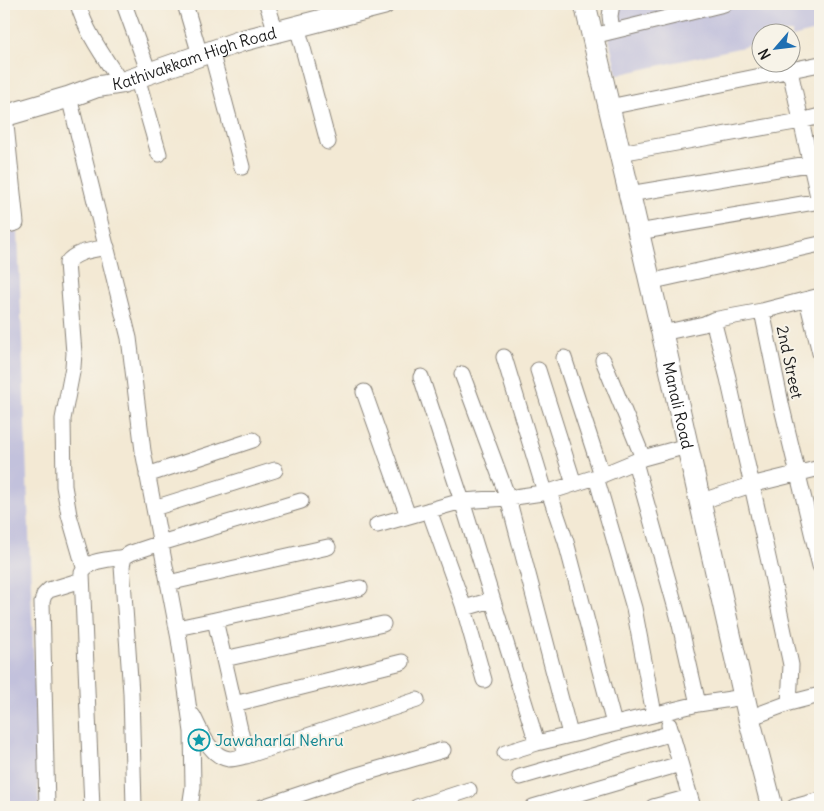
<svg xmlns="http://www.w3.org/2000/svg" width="824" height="811" viewBox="0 0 824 811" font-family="Delius,sans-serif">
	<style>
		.industrial { fill: #c2c1dc }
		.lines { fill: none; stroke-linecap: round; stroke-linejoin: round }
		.minor-casing { stroke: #888278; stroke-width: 17 }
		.secondary-casing { stroke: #888278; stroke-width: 23 }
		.minor { stroke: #fff; stroke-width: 15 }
		.secondary { stroke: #fff; stroke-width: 21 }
		.labels { text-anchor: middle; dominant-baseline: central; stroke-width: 4; stroke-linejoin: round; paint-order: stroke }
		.street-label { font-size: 16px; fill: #1c1c1c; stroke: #f7f3e8 }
		.culture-label { font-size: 16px; fill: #0d838f; stroke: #f7f3e8; text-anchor: start }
	</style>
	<rect width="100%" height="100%" fill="#f7f3e8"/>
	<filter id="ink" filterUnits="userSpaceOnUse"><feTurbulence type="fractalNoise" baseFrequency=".02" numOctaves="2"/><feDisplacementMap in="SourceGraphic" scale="10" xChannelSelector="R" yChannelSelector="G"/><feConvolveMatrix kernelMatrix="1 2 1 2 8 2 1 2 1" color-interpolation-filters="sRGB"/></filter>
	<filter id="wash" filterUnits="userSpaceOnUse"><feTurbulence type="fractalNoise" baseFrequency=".0096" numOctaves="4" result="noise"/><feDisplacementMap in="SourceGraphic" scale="20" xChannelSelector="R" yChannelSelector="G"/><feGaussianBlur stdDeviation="1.12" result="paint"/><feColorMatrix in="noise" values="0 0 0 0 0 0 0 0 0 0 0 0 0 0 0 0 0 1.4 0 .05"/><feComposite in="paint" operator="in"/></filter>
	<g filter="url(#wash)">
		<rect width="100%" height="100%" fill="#f3e9d4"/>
		<path class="industrial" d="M616 4H820V30L792 37V32H762L761 43 617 75 609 38Z
			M18 231 39 807H4V234Z"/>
	</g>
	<g filter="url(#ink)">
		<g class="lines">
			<g class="minor-casing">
				<path id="minor" d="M78 4C86 33 105 58 121 83
					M124 4 149 73
					M185 4 200 55
					M267 4 276 32
					M612 4 610 16 612 31
					M297 26 328 142
					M593 36 724 4
					M211 51 242 167
					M790 71 819 201
					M137 77 159 154
					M69 97 129 338 143 451 179 639 192 732 193 787 190 807
					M609 107 820 64
					M620 153 801 121 820 116
					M629 194 820 162
					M4 226 16 223 5 115
					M638 232 820 201
					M649 282 820 244
					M807 300 820 353
					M762 311 782 408 820 566
					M713 320 728 378 771 571 791 665 789 703
					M662 333 704 324 713 320 762 311 820 296
					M504 357 545 492
					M564 358 602 475
					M603 360 643 458
					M538 370 574 484
					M462 374 508 498 570 734
					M421 377 462 501 537 743 698 704 744 697
					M364 392 408 516
					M635 462 678 616 698 704
					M147 475 253 440
					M596 477 634 608 654 714
					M549 492 566 542 614 724
					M699 502 751 485 820 468
					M154 508 275 470
					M429 510 463 605 468 607 492 600
					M377 525 462 501 508 498 549 492 602 475 643 458 687 446
					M84 567 69 515 64 486 63 419 73 367 74 353 67 263C75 251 95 250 107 247
					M168 583 328 547
					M463 605 484 680
					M215 620 360 588
					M177 628 215 620 246 756
					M224 659 383 624
					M234 704 402 662
					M193 716C201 731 209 756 229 759 234 759 241 757 246 756L417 700
					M749 718 789 703 820 695
					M669 725 693 807
					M505 753 537 743
					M520 777 672 733
					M47 807 42 602 44 595 49 590 82 580
					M92 807 82 573C87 559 110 560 124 557
					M134 807 131 693 122 566 124 557 131 553 161 543 301 501
					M262 807 351 777 443 750
					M417 807 469 790
					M533 807 680 764
					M653 807 690 797
					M794 807 820 800"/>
			</g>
			<g class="secondary-casing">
				<g id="secondary">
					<path id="s1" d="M585 4 662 333 749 718 772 807"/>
					<path id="s2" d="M4 116 69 97 96 87 121 83 241 41 384 4"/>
				</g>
			</g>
			<use href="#minor" class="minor"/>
			<use href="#secondary" class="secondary"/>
		</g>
	</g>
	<defs>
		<g id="sight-ring" transform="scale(1.125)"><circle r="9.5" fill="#f7f3e8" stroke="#0f9aa8" stroke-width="1.5"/><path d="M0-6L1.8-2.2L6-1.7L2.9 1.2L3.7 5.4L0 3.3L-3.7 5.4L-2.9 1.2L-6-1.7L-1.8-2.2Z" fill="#0f9aa8"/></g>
	</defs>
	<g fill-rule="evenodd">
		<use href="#sight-ring" x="199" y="740"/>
	</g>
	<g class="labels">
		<g class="street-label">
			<text stroke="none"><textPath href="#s2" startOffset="199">Kathivakkam High Road</textPath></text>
			<text transform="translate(790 362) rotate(78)">2nd Street</text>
			<text stroke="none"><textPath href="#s1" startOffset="412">Manali Road</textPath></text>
		</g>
		<g class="culture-label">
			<text x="215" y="740">Jawaharlal Nehru</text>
		</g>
	</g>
	<rect width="824" height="811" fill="none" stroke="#f7f3e8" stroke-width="20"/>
	<g transform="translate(776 48) rotate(242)"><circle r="24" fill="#f7f3e8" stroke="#9f9d96"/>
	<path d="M0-4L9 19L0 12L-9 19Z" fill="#1f6fb2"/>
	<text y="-8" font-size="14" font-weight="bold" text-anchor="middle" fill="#1c1c1c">N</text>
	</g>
</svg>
